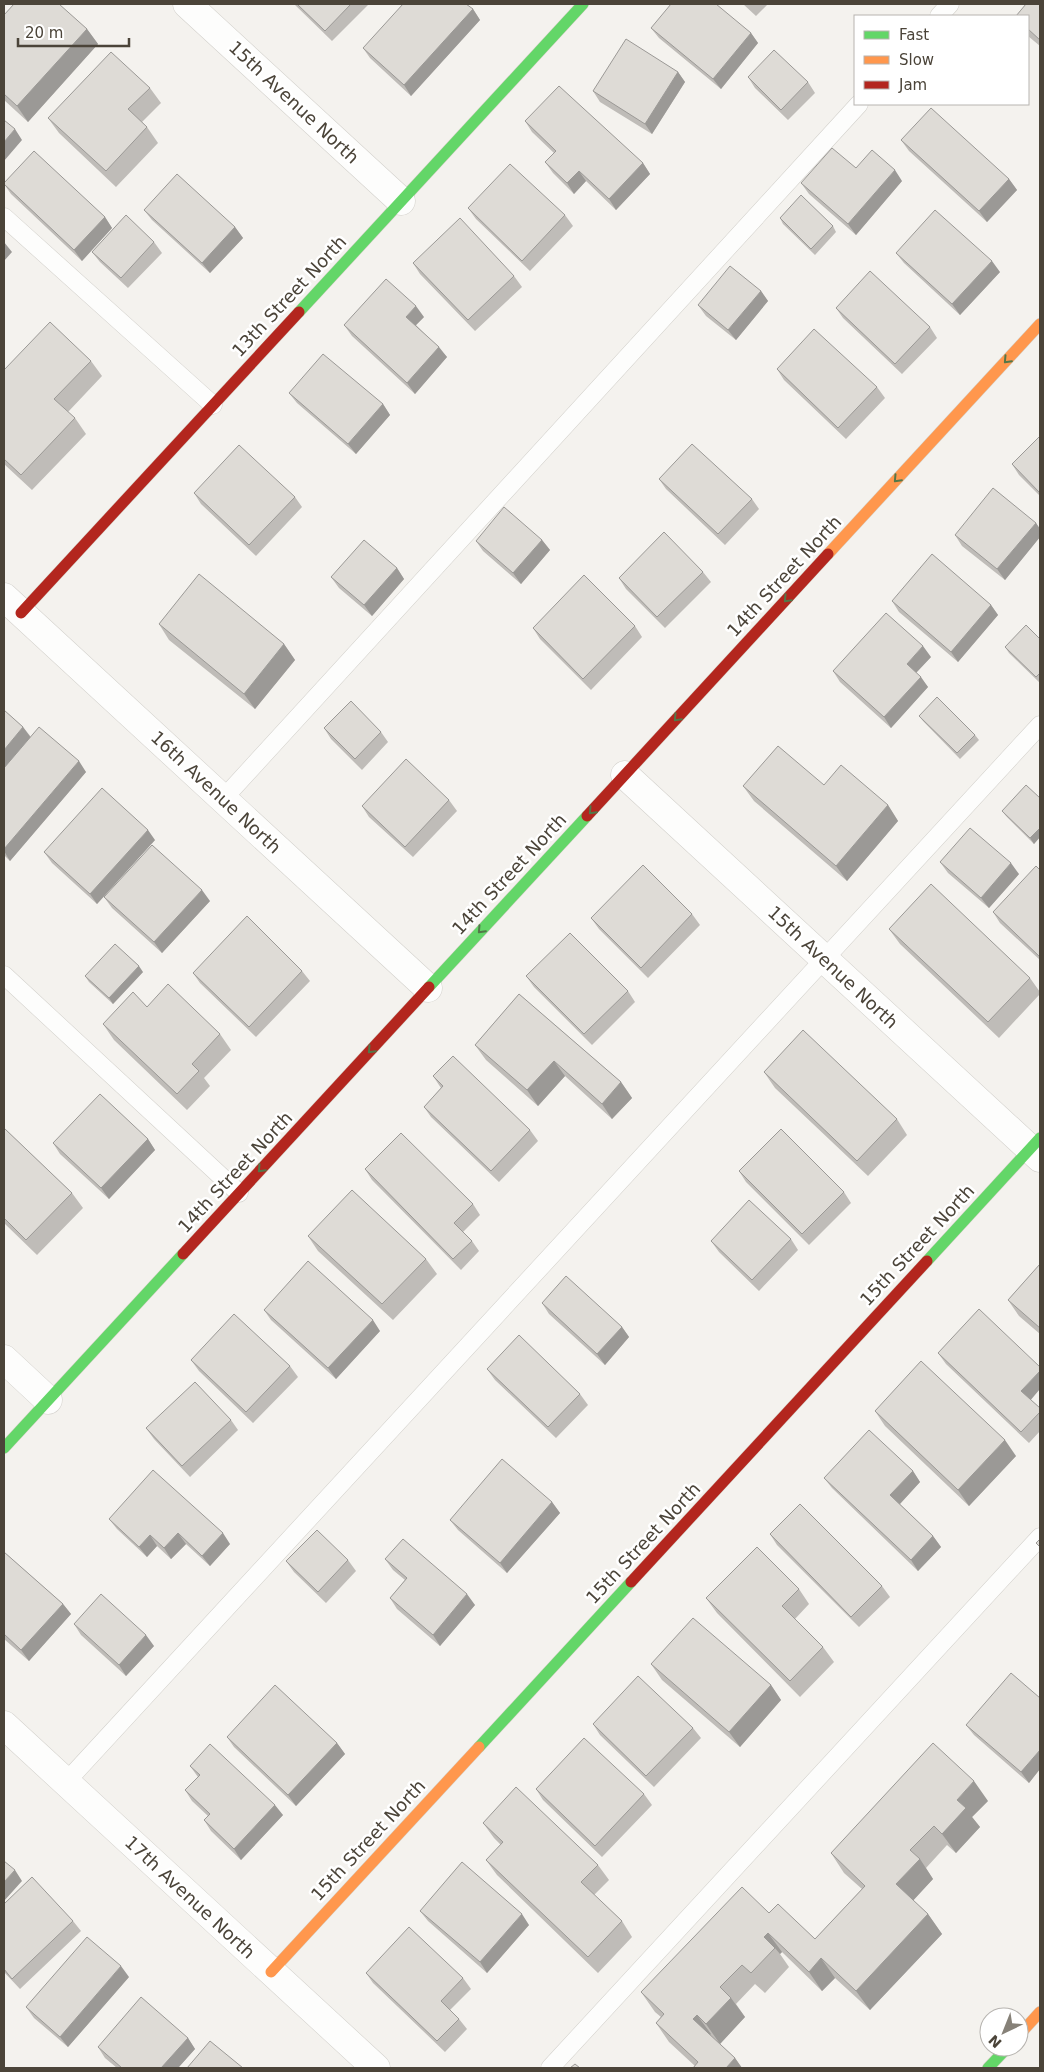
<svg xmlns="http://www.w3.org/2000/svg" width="1044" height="2072" viewBox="0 0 1044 2072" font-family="'DejaVu Sans',sans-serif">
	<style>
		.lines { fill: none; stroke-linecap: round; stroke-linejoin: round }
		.lane-casing { stroke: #d2d0cb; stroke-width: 19 }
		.street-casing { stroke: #d2d0cb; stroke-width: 29 }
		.fast-casing { stroke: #d3cfc5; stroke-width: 12 }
		.slow-casing { stroke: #d3cfc5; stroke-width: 12 }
		.jam-casing { stroke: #d3cfc5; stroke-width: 12 }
		.lane { stroke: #fdfdfc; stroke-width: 18 }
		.street { stroke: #fdfdfc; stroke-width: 28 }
		.fast { stroke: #63d668; stroke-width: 11 }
		.slow { stroke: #ff974d; stroke-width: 11 }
		.jam { stroke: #b3261e; stroke-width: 11 }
		.wall { fill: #bfbcb8 }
		.shaded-wall { fill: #9b9996 }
		.building { fill: #dedbd6; stroke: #9b9996 }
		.oneway { stroke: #537749 }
		.labels { text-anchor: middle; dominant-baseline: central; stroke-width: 5; stroke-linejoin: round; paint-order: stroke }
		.street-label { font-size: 18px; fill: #4b4439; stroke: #fff }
	</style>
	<rect width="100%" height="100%" fill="#f4f2ee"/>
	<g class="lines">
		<g class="lane-casing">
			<path id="lane" d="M939 16 950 4
				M4 217 213 405
				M223 799 859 104
				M4 975 239 1193
				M66 1782 1040 725
				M550 2068 1040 1537"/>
		</g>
		<g class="street-casing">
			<path id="street" d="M187 4 401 201
				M4 597 428 988
				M625 775 1040 1158
				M4 1359 48 1400
				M4 1725 376 2068"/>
		</g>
		<g class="fast-casing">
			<path id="fast" d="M299 312 583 4
				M429 987 587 816
				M927 1261 1040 1138
				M4 1448 183 1254
				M479 1747 631 1582
				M988 2068 1008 2047"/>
		</g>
		<g class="slow-casing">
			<path id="slow" d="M828 554 1040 324
				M271 1972 479 1747
				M1019 2035 1040 2012"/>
		</g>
		<g class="jam-casing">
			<path id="jam" d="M21 613 299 312
				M587 816 828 554
				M183 1254 429 987
				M631 1582 927 1261"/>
		</g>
		<use href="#lane" class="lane"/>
		<use href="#street" class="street"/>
		<use href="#fast" class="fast"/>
		<use href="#slow" class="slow"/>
		<use href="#jam" class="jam"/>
	</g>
	<path class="wall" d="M294 4H369L332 41Z
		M743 4H768L756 16Z
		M1040 4V46L1028 36V16Z
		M473 9 480 20 411 96 370 58 363 48Z
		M4 15 87 29 98 44 28 122 4 100Z
		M651 28 751 33 758 43 721 89 659 38Z
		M678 72 685 82 652 134 600 102 593 91Z
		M748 77 808 82 815 93 788 120 755 88Z
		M150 88 161 103 142 122 147 127 158 143 116 187 59 133 48 118Z
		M525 121 643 163 650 174 616 210 586 181 574 194 553 173 545 162 554 153 532 132Z
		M901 140 1009 179 1017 190 987 222 909 151Z
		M902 181 856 235 809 194 801 183Z
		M4 184 105 217 112 228 82 261 11 194Z
		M468 208 565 215 573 226 530 271 476 219Z
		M144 210 235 227 243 238 210 273 152 220Z
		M780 218 833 226 836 232 815 255 783 224Z
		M154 242 162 253 128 288 100 262 92 252Z
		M896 253 1000 272 960 315 904 263Z
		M413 263 514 276 522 287 475 331 420 274Z
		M761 291 768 301 736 340 706 316 698 305Z
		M836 308 930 327 937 338 902 374 843 318Z
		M424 317 416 325 447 357 415 394 352 336 344 325Z
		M91 361 102 376 68 412 75 418 86 434 32 490 4 464V370Z
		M777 369 877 387 885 398 846 439 784 380Z
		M289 393 383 404 390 415 356 454 297 403Z
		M1040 436V496L1019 475 1012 464Z
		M659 479 752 499 759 509 725 545 666 489Z
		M194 493 295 497 302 507 256 556 201 504Z
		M1036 523 1040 529V537L1005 580 962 546 955 535Z
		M542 540 550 550 521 584 483 551 476 541Z
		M397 568 404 579 372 616 339 588 331 577Z
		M703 572 711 582 665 628 626 589 619 578Z
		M892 601 991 605 998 615 958 662 899 612Z
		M159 624 284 644 295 660 255 709 169 640Z
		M635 626 642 637 591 690 540 639 533 628Z
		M1040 639V683L1009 653 1005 647Z
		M931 657 916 673 928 687 891 728 840 682 833 671Z
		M4 710 23 727 31 737 86 772 10 861 4 855Z
		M919 716 975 735 979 740 960 759 923 721Z
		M324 728 381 732 388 742 362 770 331 739Z
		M743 786 888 805 898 821 847 881 754 801Z
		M1040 798V837L1034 844 1006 816 1002 811Z
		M449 800 457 811 413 857 369 817 362 806Z
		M155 840 97 904 52 863 44 852Z
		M940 862 1019 874 989 908 948 873Z
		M1040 870V960L1000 923 993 912Z
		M104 897 210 901 162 953 112 908Z
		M692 914 700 925 648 978 599 929 591 918Z
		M889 929 1030 978 1040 992V994L999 1038 900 944Z
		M302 971 310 981 256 1037 200 983 193 973Z
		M143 972 113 1004 89 982 85 976Z
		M526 976 628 991 635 1002 592 1045 534 987Z
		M519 994 621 1082 632 1098 612 1119 565 1076 538 1106 486 1060 475 1045Z
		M147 1007 220 1034 231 1050 204 1078 210 1086 187 1110 114 1040 103 1024Z
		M764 1072 897 1119 907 1135 868 1176 775 1088Z
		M433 1076 530 1130 538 1141 499 1182 431 1117 424 1107 441 1088Z
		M4 1128 72 1193 83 1208 37 1255 4 1223Z
		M148 1139 155 1150 109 1199 60 1154 53 1143Z
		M365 1169 473 1204 480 1215 463 1232 472 1241 479 1251 461 1270 372 1180Z
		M739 1171 844 1192 851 1203 809 1245 746 1182Z
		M308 1236 426 1259 437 1274 393 1320 318 1251Z
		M791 1239 798 1250 759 1291 719 1252 711 1241Z
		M1040 1264V1334L1019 1316 1008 1300Z
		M542 1303 622 1327 629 1337 605 1365 549 1314Z
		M264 1310 380 1331 336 1379 271 1320Z
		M938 1353 1031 1400 1040 1408V1431L1029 1443 946 1364Z
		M191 1360 290 1366 298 1377 253 1423 199 1371Z
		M487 1369 580 1394 588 1405 556 1438 495 1380Z
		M875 1411 1016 1456 969 1506 885 1426Z
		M231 1420 238 1430 190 1477 154 1439 146 1428Z
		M913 1471 920 1482 900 1504 933 1536 941 1547 918 1571 832 1488 824 1478Z
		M552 1502 560 1513 507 1573 458 1530 450 1520Z
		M109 1519 230 1544 210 1566 186 1544 171 1559 157 1546 147 1557 117 1529Z
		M770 1534 882 1586 890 1597 859 1627 777 1545Z
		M4 1552 63 1604 71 1614 29 1661 4 1639Z
		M385 1559 475 1605 440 1646 397 1609 390 1598 405 1580 393 1570Z
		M348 1560 356 1571 326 1603 294 1572 286 1561Z
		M799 1589 809 1604 795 1619 823 1647 834 1662 800 1697 717 1613 706 1598Z
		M74 1624 154 1646 126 1676 81 1635Z
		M651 1664 771 1685 781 1700 740 1747 662 1680Z
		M1040 1698V1769L1029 1783 974 1735 966 1725Z
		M593 1724 693 1728 701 1738 654 1787 600 1735Z
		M227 1737 337 1743 345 1754 296 1806 234 1747Z
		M190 1766 283 1815 241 1860 211 1831 204 1820 208 1816 192 1801 185 1790 198 1777Z
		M536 1789 644 1794 652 1805 602 1857 543 1800Z
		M988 1801 972 1817 980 1827 956 1853 947 1845 926 1868 933 1879 913 1900 928 1914 942 1934 870 2010 835 1978 822 1991 782 1952 780 1954 789 1967 765 1993 755 1984 736 2004 745 2017 720 2044 710 2035 735 2058 742 2068H693L695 2066 669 2042 656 2023 661 2017 655 2012 641 1992 769 1913 815 1939 862 1889 844 1873 831 1853Z
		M483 1823 598 1865 609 1880 594 1895 622 1921 632 1937 598 1973 497 1875 486 1860 501 1845 494 1838Z
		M4 1904 73 1921 81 1931 20 1989 4 1972Z
		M420 1911 529 1925 487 1973 428 1921Z
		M366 1973 463 1978 471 1989 450 2010 459 2019 467 2029 445 2052 373 1983Z
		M129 1977 68 2047 34 2018 26 2007Z
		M188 2038 195 2049 178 2068H117L105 2058 98 2047Z"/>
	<path class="shaded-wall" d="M473 9 480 20 411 96 404 85Z
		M87 29 98 44 28 122 17 106Z
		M751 33 758 43 721 89 713 79Z
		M678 72 685 82 652 134 645 124Z
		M15 129 22 140 4 161V142Z
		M643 163 650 174 616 210 609 199Z
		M895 170 902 181 856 235 848 224Z
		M579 171 586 181 574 194 567 183Z
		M1009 179 1017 190 987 222 979 211Z
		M105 217 112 228 82 261 74 250Z
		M235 227 243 238 210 273 202 263Z
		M4 242 12 252 4 261Z
		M992 261 1000 272 960 315 952 304Z
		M761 291 768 301 736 340 728 330Z
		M416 306 424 317 414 327 406 317Z
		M439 347 447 357 415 394 407 383Z
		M383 404 390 415 356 454 348 444Z
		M1036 523 1040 529V537L1005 580 997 569Z
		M542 540 550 550 521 584 513 573Z
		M397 568 404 579 372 616 364 605Z
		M991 605 998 615 958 662 951 652Z
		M284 644 295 660 255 709 244 694Z
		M923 646 931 657 914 675 907 664Z
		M921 677 928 687 891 728 884 717Z
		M23 727 31 738 4 770V750Z
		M79 761 86 772 10 861 4 851V849Z
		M888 805 898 821 847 881 836 866Z
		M1040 828V837L1034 844 1030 838Z
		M148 830 155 840 97 904 90 894Z
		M1011 863 1019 874 989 908 981 898Z
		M202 890 210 901 162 953 154 942Z
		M139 966 143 972 113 1004 109 998Z
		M554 1061 565 1076 538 1106 527 1090Z
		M621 1082 632 1098 612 1119 602 1104Z
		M148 1139 155 1150 109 1199 101 1188Z
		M373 1320 380 1331 336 1379 328 1368Z
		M622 1327 629 1337 605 1365 597 1354Z
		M1040 1371V1389L1029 1402 1021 1391Z
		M1005 1440 1016 1456 969 1506 958 1490Z
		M913 1471 920 1482 898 1506 890 1495Z
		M552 1502 560 1513 507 1573 500 1563Z
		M178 1533 186 1544 171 1559 164 1548Z
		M223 1533 230 1544 210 1566 202 1556Z
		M150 1535 157 1546 147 1557 139 1547Z
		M933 1536 941 1547 918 1571 911 1560Z
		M467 1594 475 1605 440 1646 433 1635Z
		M63 1604 71 1614 29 1661 21 1650Z
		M146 1635 154 1646 126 1676 119 1665Z
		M771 1685 781 1700 740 1747 729 1732Z
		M337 1743 345 1754 296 1806 288 1795Z
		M1040 1750V1769L1029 1783 1021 1772Z
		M974 1781 988 1801 972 1817 980 1827 956 1853 942 1834 957 1800Z
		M275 1805 283 1815 241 1860 234 1849Z
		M920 1859 933 1879 910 1904 896 1884Z
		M15 1870 22 1881 4 1901V1882Z
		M522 1914 529 1925 487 1973 480 1962Z
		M928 1914 942 1934 870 2010 856 1991Z
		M768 1933 782 1952 780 1954 775 1948 764 1937Z
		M821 1958 835 1978 822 1991 809 1972Z
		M121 1966 129 1977 68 2047 60 2037Z
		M731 1998 745 2017 720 2044 706 2024Z
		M697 2015 711 2034 707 2038 693 2019Z
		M188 2038 195 2049 178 2068H161Z
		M735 2058 742 2068H726Z"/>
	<path class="building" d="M14 4H59L87 29 17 106 4 94V15Z
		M297 4H351L325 31Z
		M403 4H466L473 9 404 85 363 48Z
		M671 4H716L751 33 713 79 651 28Z
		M1026 4H1040V40L1028 29V16H1016Z
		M626 39 678 72 645 124 593 91Z
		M774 50 808 82 781 110 748 77Z
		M111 52 150 88 128 109 147 127 106 171 48 118Z
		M559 86 643 163 609 199 579 171 567 183 545 162 556 151 525 121Z
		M931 108 1009 179 979 211 901 140Z
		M4 120 15 129 4 142Z
		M832 148 856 168 872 150 895 170 848 224 801 183Z
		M34 151 105 217 74 250 4 184V183Z
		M510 164 565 215 522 261 468 208Z
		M177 174 235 227 202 263 144 210Z
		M801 195 833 226 811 249 780 218Z
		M935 210 992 261 952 304 896 253Z
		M126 215 154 242 121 278 92 252Z
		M460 218 514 276 468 320 413 263Z
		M730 266 761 291 728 330 698 305Z
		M870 271 930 327 895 364 836 308Z
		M386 279 416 306 406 317 439 347 407 383 344 325Z
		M50 322 91 361 54 399 75 418 21 475 4 459V370Z
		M814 329 877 387 838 428 777 369Z
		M323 354 383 404 348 444 289 393Z
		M1040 436V493L1012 464Z
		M692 444 752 499 718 534 659 479Z
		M239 445 295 497 249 545 194 493Z
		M993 488 1036 523 997 569 955 535Z
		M504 507 542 540 513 573 476 541Z
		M664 532 703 572 657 617 619 578Z
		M364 540 397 568 364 605 331 577Z
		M932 554 991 605 951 652 892 601Z
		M199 574 284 644 244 694 159 624Z
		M584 575 635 626 583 679 533 628Z
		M886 613 923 646 907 664 921 677 884 717 833 671Z
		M1026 625 1040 639V673L1036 677 1005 647Z
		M937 697 975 735 957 753 919 716Z
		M351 701 381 732 355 759 324 728Z
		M4 710 23 727 4 750Z
		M39 727 79 761 4 849V768Z
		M778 746 824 785 841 765 888 805 836 866 743 786Z
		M406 759 449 800 405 847 362 806Z
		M1026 785 1040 798V828L1030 838 1002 811Z
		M102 788 148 830 90 894 44 852Z
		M970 828 1011 863 981 898 940 862Z
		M152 845 202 890 154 942 104 897Z
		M643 865 692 914 641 968 591 918Z
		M1036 866 1040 870V957L993 912Z
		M931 884 1030 978 988 1022 889 929Z
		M247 916 302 971 249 1027 193 973Z
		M570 933 628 991 584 1034 526 976Z
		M115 944 139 966 109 998 85 976Z
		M168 984 220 1034 192 1064 199 1071 177 1094 103 1024 133 992 147 1007Z
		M519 994 621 1082 602 1104 554 1061 527 1090 475 1045Z
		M803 1030 897 1119 857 1161 764 1072Z
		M453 1056 530 1130 491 1171 424 1107 443 1086 433 1076Z
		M100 1094 148 1139 101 1188 53 1143Z
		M4 1128 72 1193 26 1240 4 1218Z
		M781 1129 844 1192 802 1234 739 1171Z
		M401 1133 473 1204 454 1223 472 1241 453 1259 365 1169Z
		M352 1190 426 1259 382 1304 308 1236Z
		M749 1200 791 1239 752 1280 711 1241Z
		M308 1261 373 1320 328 1368 264 1310Z
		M1040 1264V1328L1008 1300Z
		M566 1276 622 1327 597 1354 542 1303Z
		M979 1309 1040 1367V1371L1021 1391 1040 1408V1412L1021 1432 938 1353Z
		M234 1314 290 1366 246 1412 191 1360Z
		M519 1335 580 1394 548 1427 487 1369Z
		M921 1361 1005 1440 958 1490 875 1411Z
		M195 1382 231 1420 182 1466 146 1428Z
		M869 1430 913 1471 890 1495 933 1536 911 1560 824 1478Z
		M502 1459 552 1502 500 1563 450 1520Z
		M153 1470 223 1533 202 1556 178 1533 164 1548 150 1535 139 1547 109 1519Z
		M800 1504 882 1586 851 1617 770 1534Z
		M317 1530 348 1560 318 1592 286 1561Z
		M403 1539 467 1594 433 1635 390 1598 407 1578 385 1559Z
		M1040 1539V1547L1036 1543Z
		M757 1547 799 1589 782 1606 823 1647 790 1681 706 1598Z
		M4 1552 63 1604 21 1650 4 1634Z
		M101 1594 146 1635 119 1665 74 1624Z
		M693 1618 771 1685 729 1732 651 1664Z
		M1011 1673 1040 1698V1750L1021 1772 966 1725Z
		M638 1676 693 1728 646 1776 593 1724Z
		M275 1685 337 1743 288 1795 227 1737Z
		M584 1738 644 1794 595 1846 536 1789Z
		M933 1743 974 1781 957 1800 966 1808 942 1834 934 1826 910 1850 920 1859 896 1884 928 1914 856 1991 821 1958 809 1972 768 1933 764 1937 775 1948 751 1973 742 1965 720 1987 731 1998 706 2024 697 2015 693 2019 735 2058 726 2068H693L698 2062 656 2023 664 2014 641 1992 742 1887 769 1913 778 1904 815 1939 865 1886 831 1853Z
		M210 1744 275 1805 234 1849 204 1820 210 1814 185 1790 200 1775 190 1766Z
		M516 1787 598 1865 581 1882 622 1921 588 1957 486 1860 503 1842 483 1823Z
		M4 1861 15 1870 4 1882Z
		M462 1862 522 1914 480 1962 420 1911Z
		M32 1877 73 1921 12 1979 4 1969V1904Z
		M409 1927 463 1978 441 2001 459 2019 437 2041 366 1973Z
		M87 1937 121 1966 60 2037 26 2007Z
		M141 1997 188 2038 161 2068H122L98 2047Z
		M210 2041 243 2068H187Z
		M575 2064 580 2068H570Z"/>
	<defs><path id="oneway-chevron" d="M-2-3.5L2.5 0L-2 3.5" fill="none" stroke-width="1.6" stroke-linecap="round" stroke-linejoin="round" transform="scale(1.25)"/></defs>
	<g class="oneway">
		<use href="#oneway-chevron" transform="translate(1007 360) rotate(133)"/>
		<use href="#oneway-chevron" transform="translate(897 479) rotate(133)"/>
		<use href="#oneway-chevron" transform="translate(787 599) rotate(133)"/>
		<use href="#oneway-chevron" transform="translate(677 718) rotate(133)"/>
		<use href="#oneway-chevron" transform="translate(592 811) rotate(133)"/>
		<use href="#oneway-chevron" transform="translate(481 930) rotate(133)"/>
		<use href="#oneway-chevron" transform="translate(371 1050) rotate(133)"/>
		<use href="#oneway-chevron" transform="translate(261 1169) rotate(133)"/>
	</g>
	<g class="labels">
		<g class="street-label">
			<text transform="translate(294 102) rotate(43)">15th Avenue North</text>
			<text transform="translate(289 296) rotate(-47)">13th Street North</text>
			<text transform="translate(784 576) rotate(-47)">14th Street North</text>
			<text transform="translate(216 792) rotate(43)">16th Avenue North</text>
			<text transform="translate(509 874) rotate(-47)">14th Street North</text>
			<text transform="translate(833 967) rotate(43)">15th Avenue North</text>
			<text transform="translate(235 1172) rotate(-47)">14th Street North</text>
			<text transform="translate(917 1245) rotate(-47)">15th Street North</text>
			<text transform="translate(643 1543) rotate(-47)">15th Street North</text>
			<text transform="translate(368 1840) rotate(-47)">15th Street North</text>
			<text transform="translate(190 1897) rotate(43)">17th Avenue North</text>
		</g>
	</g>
	<rect width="1044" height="2072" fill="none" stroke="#4b4439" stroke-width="10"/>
	<rect x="854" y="15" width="175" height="90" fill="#ffffff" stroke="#b7b4b0"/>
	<rect x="864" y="31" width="25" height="8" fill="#63d668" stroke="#b7b4b0"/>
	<text x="899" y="40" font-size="15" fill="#4b4439">Fast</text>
	<rect x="864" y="56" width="25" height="8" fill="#ff974d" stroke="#b7b4b0"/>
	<text x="899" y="65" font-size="15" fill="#4b4439">Slow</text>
	<rect x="864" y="81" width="25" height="8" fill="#b3261e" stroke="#b7b4b0"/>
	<text x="899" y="90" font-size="15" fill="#4b4439">Jam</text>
	<g transform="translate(1004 2032) rotate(223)"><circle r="24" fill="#ffffff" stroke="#b7b4b0"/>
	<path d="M0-4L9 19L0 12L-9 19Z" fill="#868178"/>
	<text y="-8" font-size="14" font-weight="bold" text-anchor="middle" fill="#4b4439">N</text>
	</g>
	<path d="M18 38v8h111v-8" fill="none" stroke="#4b4439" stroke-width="2.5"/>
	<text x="25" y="38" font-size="15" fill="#4b4439" stroke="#ffffff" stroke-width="4" paint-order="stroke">20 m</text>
</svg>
